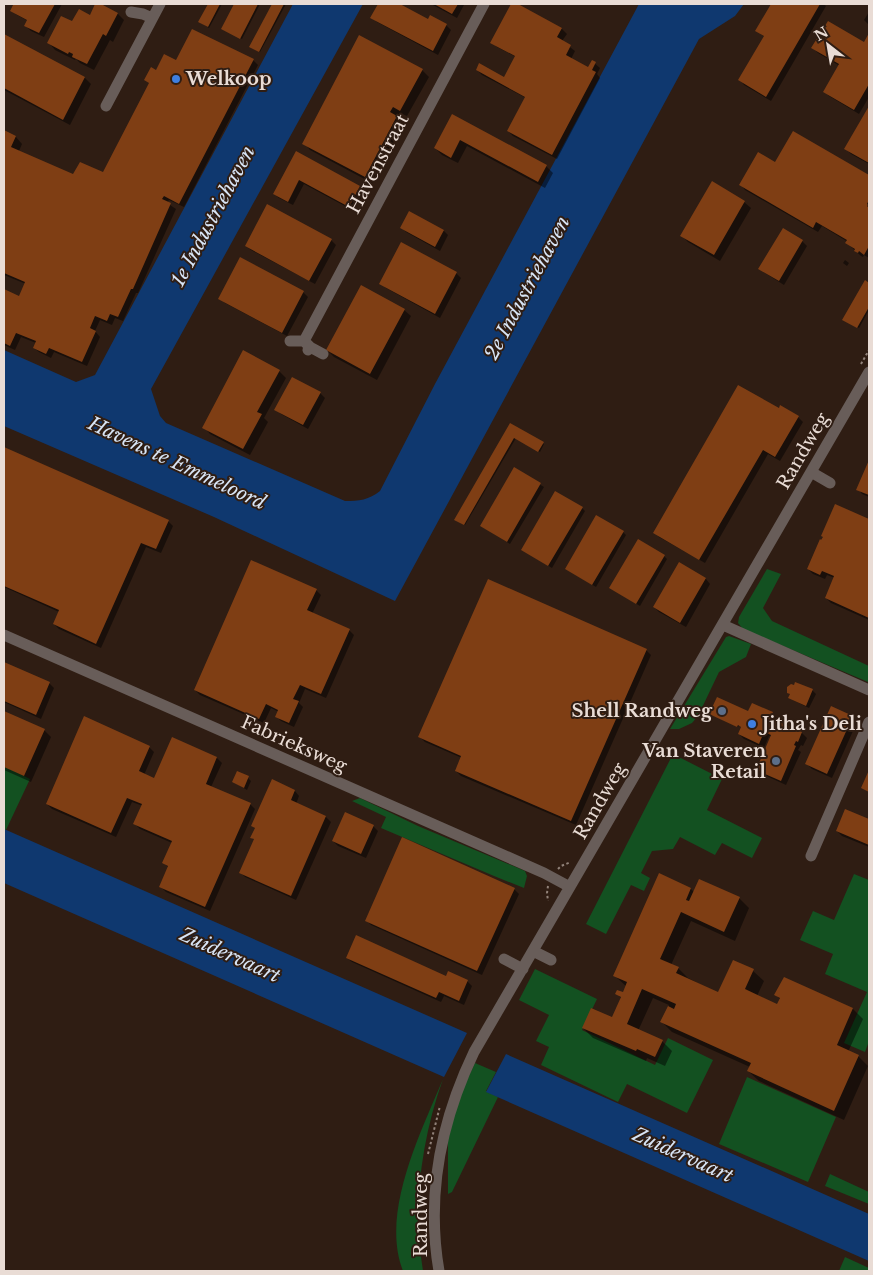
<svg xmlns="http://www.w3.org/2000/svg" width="873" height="1275" viewBox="0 0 873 1275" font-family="'Libre Baskerville',serif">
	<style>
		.green { fill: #135121 }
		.water { fill: #0f386f }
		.shadow { fill: #0007 }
		.building { fill: #7f3e14 }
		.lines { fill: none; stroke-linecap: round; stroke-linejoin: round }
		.path { stroke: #918279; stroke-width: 2; stroke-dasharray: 2.5 2.5; stroke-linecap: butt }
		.minor { stroke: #685d59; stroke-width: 11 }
		.shop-dot { fill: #3f7fe0; stroke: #2f1d13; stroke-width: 2 }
		.service-dot { fill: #5c6f8a; stroke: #2f1d13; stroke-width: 2 }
		.labels { text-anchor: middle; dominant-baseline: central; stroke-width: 4; stroke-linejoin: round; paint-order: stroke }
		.poi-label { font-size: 18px; font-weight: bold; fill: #e9dcd5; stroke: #2f1d13; text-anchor: start }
		.street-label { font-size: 18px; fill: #e9dcd5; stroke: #2f1d13 }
		.water-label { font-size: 19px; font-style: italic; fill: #d8e5f6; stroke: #2f1d13 }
	</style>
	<rect width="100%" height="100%" fill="#2f1d13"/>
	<path class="green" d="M767 569 781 574 763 608 772 621 869 666 868 682 743 629 738 623 739 617Z
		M729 636 751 644 746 657 719 672 698 716 692 723 679 729H670L726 637Z
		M673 754 722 779 707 810 762 838 752 858 722 843 715 855 680 837 673 849 652 851 641 873 650 878 644 891 631 885 606 934 586 924Z
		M4 766 30 779 6 830 4 829Z
		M360 798 418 826 525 871 527 876 524 888 494 876 381 828 386 817 352 801Z
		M854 874 869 880V1041L865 1052 844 1043 867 992 825 974 833 954 800 940 813 911 834 920Z
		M535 969 597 999 582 1030 655 1065 668 1038 713 1060 687 1113 627 1084 618 1102 541 1065 549 1047 536 1041 549 1015 519 1000Z
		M475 1063 496 1072 486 1091 498 1097 452 1192 448 1194V1139L459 1097Z
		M747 1077 836 1117 808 1182 719 1144Z
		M443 1079C426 1126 417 1179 418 1229 419 1243 421 1257 423 1271H403C380 1213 421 1132 443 1079Z
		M830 1174 869 1192V1204L825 1186Z
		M845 1257 869 1268V1271H839Z"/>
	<path class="water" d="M293 4H363L151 389 160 416 166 423 345 501C359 501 369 500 380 491L435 384 639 4H744L735 16 699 39 395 601 214 517 4 426V350L76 382 95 375Z
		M4 829 467 1033 444 1077 4 883Z
		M506 1054 869 1214V1261L486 1092Z"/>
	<path class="shadow" d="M11 4H62L44 37 31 31 26 26 28 21 17 15 12 11 14 6Z
		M97 4 118 14 124 20 113 42 110 40 94 70 80 63 76 59 75 60 55 50 49 43 73 23 90 16Z
		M209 4H222L209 28 200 22Z
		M235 4H260L242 39 222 28Z
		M273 4H286L260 52 251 47Z
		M379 4H398L428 20 430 17 446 25 451 30 438 55 377 22 372 18Z
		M431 4H462L464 5 457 18Z
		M513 4 562 29 567 34 562 41 575 51 571 59 589 69 593 62 600 68 597 74 600 78 557 159 513 136 508 131 526 98 482 75 477 70 505 78 516 57 497 47 492 42Z
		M773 4H823L826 6 771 101 744 85 740 80 765 37 757 31Z
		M869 12V25L864 20Z
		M869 35V97L859 114 829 96 824 91 840 66 818 53 813 48 864 44Z
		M4 36 85 78 91 84 70 125 4 90Z
		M253 60 258 65 184 207 169 200 167 203 176 209 138 293H136L123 321 115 318 112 325 100 320 95 331 100 337 87 366 54 352 51 358 39 352 34 348 36 343 21 337 15 350 4 345V290L20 298 26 284 4 275V132L16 137 22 144 19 151 74 176 103 174 150 84 146 80 156 71 177 62Z
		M422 70 429 77 407 116 400 113 397 118 403 124 372 183 310 150 304 143Z
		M869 108V164L851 154 846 149Z
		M452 116 546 166 553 173 545 188 467 146 458 163 442 155 435 148Z
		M794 133 869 177V258L864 255 863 257 861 256 847 243 848 242 822 226 818 232 745 190 741 185 776 163Z
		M296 153 359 187 364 192 354 211 304 184 293 205 279 198 274 194Z
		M744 202 751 208 720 261 688 242 682 236Z
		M402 228 444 231 448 235 440 251 406 232Z
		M783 230 802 241 807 246 784 285 765 273 760 269Z
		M331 240 336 245 315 284 251 250 246 246Z
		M845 260 849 263 847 266 843 263Z
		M456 273 461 278 440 318 386 288 381 283Z
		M865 282 869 284V310L859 328 845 320Z
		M303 292 308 297 287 336 225 303 220 298Z
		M404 310 411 316 377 380 334 357 327 350Z
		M279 371 286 378 264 418 268 422 250 455 210 434 204 427Z
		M320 393 325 398 308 429 281 414 276 409Z
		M781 407 798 417 803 422 780 461 768 454 705 563 659 537 655 532Z
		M512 433 544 444 540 452 516 438 465 525 456 519Z
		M4 448 168 521 173 526 161 553 146 547 101 648 59 629 54 624 59 612 4 587Z
		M869 463V497L862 494 858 489Z
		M514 469 544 487 510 544 481 526Z
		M836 506 869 521V620L831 603 826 598 835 578 827 575 825 579 813 574 808 569 822 541Z
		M582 508 585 511 552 568 522 550Z
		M623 532 626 535 596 587 566 569Z
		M664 556 667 559 640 606 610 588Z
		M679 564 706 579 710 584 686 627 659 612 654 607Z
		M316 590 321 595 312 614 349 630 354 635 326 698 305 689 299 703 303 707 294 727 281 721 276 716 279 712 271 708 264 723 200 695 195 690Z
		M646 650 651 655 576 825 461 776 456 771 462 758 425 742 420 737Z
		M4 663 49 683 54 688 41 719 4 702Z
		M796 683 813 691 816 694 809 708 793 700 790 697Z
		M4 712 44 730 51 737 31 782 4 770Z
		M747 712 772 713 777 718 775 722 802 733 807 738 803 746 801 745 798 750 801 752 786 785 762 774 757 769 772 737 769 736 764 748 744 739 739 734 742 727 739 725 738 727 712 715Z
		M852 717 857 722 832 778 812 769 807 764Z
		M172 739 217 758 222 763 211 787 250 804 255 809 210 911 166 892 161 887 169 868 164 863 172 843 140 829 135 824 143 806 132 802 116 837 52 809 47 804 149 747 154 752 144 775 155 779Z
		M248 778 251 781 247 790 234 782Z
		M295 791 299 796 296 804 326 817 331 822 296 900 245 877 241 873 255 840 252 838 256 829 252 826Z
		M846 810 869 820V847L842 836 837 831Z
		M373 826 378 831 366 858 338 846 333 841Z
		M659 875 691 889 694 892 739 898 749 908 735 941 691 921 671 965 678 968 688 978 719 994 733 962 753 971 764 981 757 996 778 1005 781 1000 776 995 784 978 853 1009 863 1019 848 1052 858 1056 868 1066 844 1120 759 1081 748 1071 750 1067 672 1032 662 1022 669 1005 653 998 638 1031 662 1041 672 1051 665 1066 647 1058 646 1061 593 1038 583 1028 613 1019 621 998 617 994H623L627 987 615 976Z
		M514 889 519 894 482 975 371 925 366 920Z
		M347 958 467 981 472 986 464 1005 444 996 441 1002 352 962Z"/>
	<path class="building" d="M11 4H55L39 33 24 26 27 20 10 11 13 5Z
		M95 4H101L118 13 106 36 103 34 87 64 72 57 73 54 69 52 68 54 47 43 61 16 72 21 79 9 90 15Z
		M208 4H220L208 27 198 22Z
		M234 4H258L240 39 221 29Z
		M272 4H284L259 52 249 47Z
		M378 4H400L428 19 430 15 447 24 433 51 370 18Z
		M434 4H458L452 14Z
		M511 4H518L562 28 557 37 571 45 566 55 588 67 592 60 596 62 592 70 596 72 552 155 507 131 525 97 476 70 479 63 504 77 515 56 490 43Z
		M771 4H820L766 97 738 80 764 36 755 31Z
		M828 21 864 42 869 33V84L854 110 823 92 839 64 811 48Z
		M192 29 254 59 179 204 164 196 162 199 171 203 133 289H131L118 317 110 314 107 321 95 316 90 328 96 331 82 362 49 348 46 354 33 348 36 341 16 333 10 346 4 343V289L19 296 25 282 4 273V130L16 136 11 147 73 174 80 162 103 172 149 83 144 80 151 67 156 70 164 54 176 60Z
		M4 34 85 77 63 120 4 88Z
		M359 35 423 69 400 111 393 107 390 112 397 116 365 177 302 144Z
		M869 106V163L844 149Z
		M452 114 547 165 538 182 460 140 451 158 434 148Z
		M793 131 869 175V200L867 204 868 205 867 206 869 208V246L864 255 859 251 858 253 854 251 855 249 845 243 847 240 816 222 813 228 739 185 758 152 775 162Z
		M296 151 360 186 349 207 299 180 288 202 273 194Z
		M712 181 745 201 714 255 680 236Z
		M267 204 332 239 309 281 245 246Z
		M409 211 444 230 435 247 400 228Z
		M783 228 803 240 779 281 758 269Z
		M401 242 457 272 435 314 379 284Z
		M240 257 304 291 282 333 218 299Z
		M865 280 869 283V307L857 328 842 320Z
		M361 285 405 309 370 374 326 350Z
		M243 350 280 370 257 412 262 414 243 449 202 428Z
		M292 377 321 392 303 425 274 410Z
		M738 385 779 408 780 405 799 416 775 457 763 450 699 560 653 533Z
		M510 423 544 442 538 452 514 438 464 525 454 520Z
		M4 447 169 520 156 549 141 543 96 644 53 624 59 610 4 586Z
		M869 460V495L856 490Z
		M514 467 541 483 507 542 480 526Z
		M555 491 583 507 548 566 521 550Z
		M835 504 869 519V618L825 598 834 576 822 571 820 575 807 569 820 539 821 540 823 537 821 536Z
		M596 515 624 531 592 585 565 569Z
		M638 539 665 555 636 604 609 588Z
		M251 560 317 589 307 610 350 629 321 694 300 685 293 699 299 701 289 723 275 717 278 710 266 704 259 719 194 690Z
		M679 562 706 578 680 623 653 607Z
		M488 579 647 649 571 821 455 771 461 756 418 737Z
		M4 662 50 682 36 715 4 701Z
		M795 682 813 689 806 706 788 698 790 694 787 693V687L791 684 794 685Z
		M717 697 748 711 752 703 773 712 770 718 802 732 798 742 796 741 794 745 796 746 781 781 756 770 771 735 764 732 759 744 738 734 741 727 738 725 737 727 709 714Z
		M831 706 853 716 827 774 805 764Z
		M4 711 45 729 24 776 4 767Z
		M84 716 150 746 139 771 154 778 172 737 217 757 206 784 251 803 205 907 159 887 168 866 162 863 172 841 133 824 142 804 127 798 111 833 46 804Z
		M869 770V792L861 788Z
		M237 771 249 776 244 788 232 782Z
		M272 779 295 790 291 800 326 816 291 896 239 873 254 839 250 838 255 828 251 826Z
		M845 809 869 819V845L836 831Z
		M345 812 374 825 361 854 332 841Z
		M402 837 515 888 477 971 365 921Z
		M659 873 691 888 686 900 689 901 699 879 740 897 724 932 681 912 660 959 679 967 676 973 718 992 733 960 754 969 745 989 777 1004 780 998 774 995 784 977 853 1008 837 1045 859 1055 834 1111 747 1071 751 1063 660 1022 668 1006 674 1009 676 1004 642 989 627 1024 663 1040 655 1057 637 1049 636 1051 582 1028 591 1008 612 1017 621 997 615 994 617 990 623 992 627 982 613 976Z
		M356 935 446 976 448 971 468 980 459 1001 439 992 436 998 346 958Z"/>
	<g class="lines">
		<path class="path" d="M861 364 869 350
			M558 869 561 866 571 862
			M548 886 547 893 548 901
			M428 1154 440 1106"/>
		<path class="minor" d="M131 12 143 14 152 18
			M106 106 160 4
			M290 341H304L310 347 308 350
			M304 341 484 4
			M310 347 323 354
			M811 472 830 483
			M723 625 869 690
			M4 635 544 873 570 887
			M811 856 869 722
			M533 951 551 960
			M504 959 523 969
			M439 1271C426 1195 441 1121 474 1052L869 372"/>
	</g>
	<g class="shop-dot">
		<circle cx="176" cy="79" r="5"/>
		<circle cx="752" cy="724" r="5"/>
	</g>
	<g class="service-dot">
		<circle cx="722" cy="711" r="5"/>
		<circle cx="776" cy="761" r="5"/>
	</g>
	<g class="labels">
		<g class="poi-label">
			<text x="186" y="79">Welkoop</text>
			<text x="712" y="711" text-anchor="end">Shell Randweg</text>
			<text x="762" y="724">Jitha's Deli</text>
			<text x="766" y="751" text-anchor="end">Van Staveren<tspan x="766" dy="21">Retail</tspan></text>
		</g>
		<g class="street-label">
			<text transform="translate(378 164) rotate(-62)">Havenstraat</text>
			<text transform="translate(803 451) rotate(-60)">Randweg</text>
			<text transform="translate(294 744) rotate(24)">Fabrieksweg</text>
			<text transform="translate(600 801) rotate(-60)">Randweg</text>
			<text transform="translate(421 1215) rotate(-90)">Randweg</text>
		</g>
		<g class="water-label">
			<text transform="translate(213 216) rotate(-62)">1e Industriehaven</text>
			<text transform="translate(527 288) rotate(-62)">2e Industriehaven</text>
			<text transform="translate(177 463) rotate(25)">Havens te Emmeloord</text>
			<text transform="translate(230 955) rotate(24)">Zuidervaart</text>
			<text transform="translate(683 1155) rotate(24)">Zuidervaart</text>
		</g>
	</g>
	<rect width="873" height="1275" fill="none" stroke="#e9dcd5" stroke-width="10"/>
	<g transform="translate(828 45) rotate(329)" stroke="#2f1d13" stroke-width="4" paint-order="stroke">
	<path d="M0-4L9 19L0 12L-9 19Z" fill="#e9dcd5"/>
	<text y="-8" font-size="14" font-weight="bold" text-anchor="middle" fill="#e9dcd5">N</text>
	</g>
</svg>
